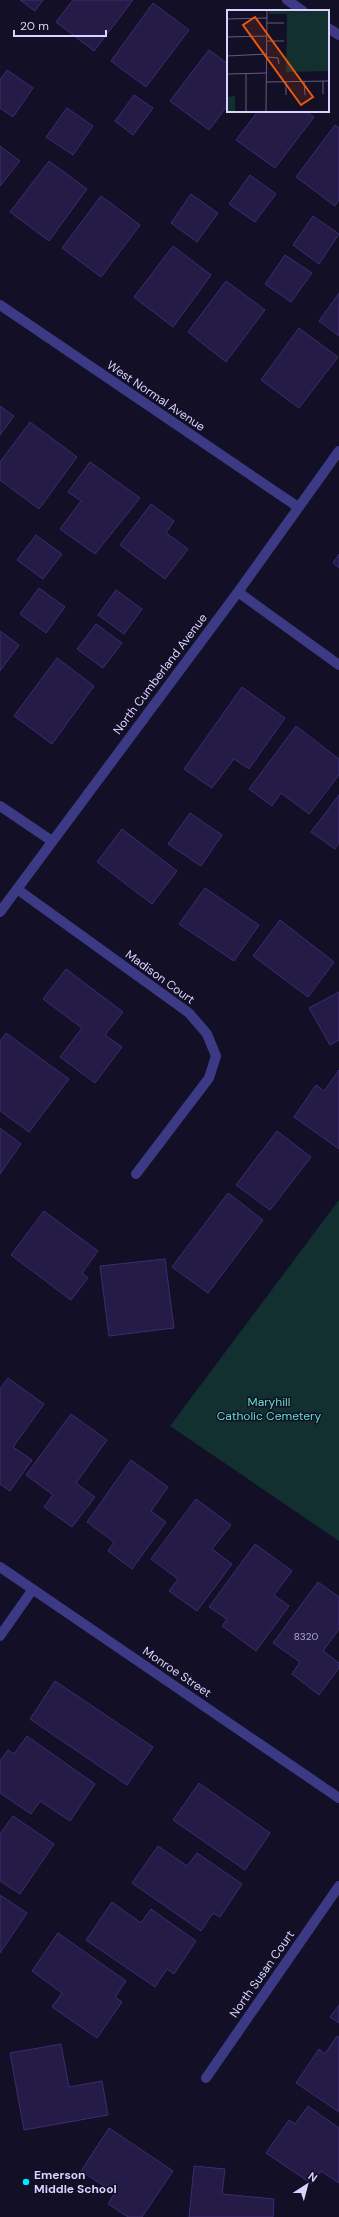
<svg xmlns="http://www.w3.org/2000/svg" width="339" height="2217" viewBox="0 0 339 2217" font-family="'DM Sans',sans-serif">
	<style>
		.green { fill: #12302f }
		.building { fill: #241b47; stroke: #3b2d73 }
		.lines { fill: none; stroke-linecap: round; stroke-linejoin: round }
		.minor { stroke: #3d3a85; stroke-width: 10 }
		.poi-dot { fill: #00e5ff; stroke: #130f26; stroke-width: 1.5 }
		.labels { text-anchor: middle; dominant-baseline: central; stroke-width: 3; stroke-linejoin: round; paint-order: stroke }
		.number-label { font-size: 10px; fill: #aca6d1 }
		.street-label { font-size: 12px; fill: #d9d4ff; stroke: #130f26 }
		.park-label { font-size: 12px; fill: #5fe0c0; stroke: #130f26 }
		.poi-label { font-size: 12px; font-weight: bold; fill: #d9d4ff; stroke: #130f26; text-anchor: start }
		.inset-road { fill: none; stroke: #625e7d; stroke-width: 1 }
		.view { fill: #e8590c; fill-opacity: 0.15; stroke: #e8590c; stroke-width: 2 }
		.inset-edge { fill: none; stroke: #d9d4ff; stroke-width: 2 }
	</style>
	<rect width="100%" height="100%" fill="#130f26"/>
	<path class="green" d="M339 1200V1541L170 1426Z"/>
	<path class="building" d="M20 0H43L35 11Z
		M73 0H133L94 51 56 22Z
		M153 3 189 30 146 87 111 61Z
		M209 50 228 64V105L209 130 170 101Z
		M7 70 33 88 13 117 0 108V80Z
		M134 95 153 108 133 135 115 121Z
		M67 108 93 126 73 155 46 137Z
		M258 111H305L314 117 275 168 236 140Z
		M335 125 339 128V200L335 206 296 177Z
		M0 146 20 161 0 186Z
		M49 161 87 189 49 241 10 212Z
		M250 175 276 194 255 222 229 204Z
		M191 194 218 213 197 242 171 223Z
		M101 196 140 225 101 277 62 248Z
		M313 216 339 234 319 264 293 245Z
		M173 246 211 275 173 327 134 297Z
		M285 255 312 273 291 302 265 284Z
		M226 281 265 310 226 362 188 332Z
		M339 293V336L319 321Z
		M299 328 338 357 299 408 261 380Z
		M0 406 14 416 0 435Z
		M30 422 77 457 39 509 0 480V462Z
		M90 462 140 498 95 554 60 529 81 501 68 492Z
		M151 504 174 521 166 533 188 549 165 579 120 545Z
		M36 535 62 554 43 579 17 560Z
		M339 554V568L333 563Z
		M39 588 65 607 46 633 20 614Z
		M116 590 142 609 124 634 98 615Z
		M96 624 122 643 103 668 77 649Z
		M0 631 19 645 0 671Z
		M57 658 94 686 52 744 14 716Z
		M242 687 285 718 249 769 234 759 212 788 184 769Z
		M296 726 339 759V775L309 814 281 793 272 806 249 789Z
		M339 795V843L335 849 311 832Z
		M190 813 222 835 201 866 168 844Z
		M122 829 177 871 152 904 97 862Z
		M205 888 259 925 234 961 179 924Z
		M280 920 334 962 308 997 253 956Z
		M66 969 123 1012 105 1035 122 1047 95 1083 60 1057 82 1028 43 999Z
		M339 992V1040L330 1045 309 1008Z
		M6 1033 69 1079 29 1132 0 1111V1041Z
		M339 1070V1149L294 1117 316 1085 324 1091Z
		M0 1128 21 1144 0 1174Z
		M277 1131 311 1157 270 1210 236 1185Z
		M228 1193 263 1220 208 1293 172 1267Z
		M44 1211 98 1251 82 1273 88 1278 71 1300 11 1255Z
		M165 1259 174 1328 109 1336 100 1266Z
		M8 1378 44 1404 13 1447 32 1460 10 1491 0 1484V1389Z
		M71 1414 107 1440 76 1483 95 1497 72 1527 44 1507 53 1495 26 1475Z
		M131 1460 168 1487 151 1511 166 1522 132 1569 108 1551 114 1542 87 1522Z
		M196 1499 231 1525 212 1549 232 1564 197 1611 169 1591 178 1579 151 1559Z
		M255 1544 292 1571 274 1595 289 1606 256 1651 222 1626 227 1619 209 1607Z
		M318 1582 339 1597V1629L323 1651 339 1663V1668L319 1695 292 1674 300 1662 273 1643Z
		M55 1681 153 1747 127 1785 30 1719Z
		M27 1736 95 1784 70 1821 40 1801 31 1814 0 1793V1761L8 1750 14 1754Z
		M199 1783 270 1833 245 1870 173 1820Z
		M13 1816 54 1844 20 1894 0 1881V1834Z
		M158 1846 187 1866 197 1853 242 1884 220 1917 213 1913 201 1931 132 1883Z
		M0 1895 27 1913 0 1953Z
		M112 1902 141 1923 151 1909 196 1941 174 1974 167 1969 155 1987 86 1940Z
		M58 1933 126 1981 115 1997 122 2002 97 2038 52 2007 62 1993 32 1971Z
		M339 2005V2023L330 2017Z
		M337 2036 339 2037V2112L296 2083 319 2049 325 2054Z
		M61 2044 69 2087 102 2081 108 2115 24 2130 10 2053Z
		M308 2106 339 2128V2183L321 2171 312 2184 266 2153 289 2120 295 2124Z
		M109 2128 173 2171 142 2217H128L108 2204 115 2193 81 2171Z
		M194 2166 225 2169 222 2194 274 2199 273 2217H189Z"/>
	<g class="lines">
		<path class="minor" d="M287 0 303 11
			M328 28 339 35
			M0 305 298 507
			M238 592 339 665
			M0 806 52 841
			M17 889 189 1013 207 1034 216 1056 209 1078 136 1174
			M0 912 238 592 339 451
			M0 1567 339 1798
			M0 1636 33 1589
			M206 2078 339 1886"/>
	</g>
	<circle class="poi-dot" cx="26" cy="2182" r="4"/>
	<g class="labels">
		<g class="number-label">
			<text x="306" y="1636">8320</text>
		</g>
		<g class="street-label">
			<text transform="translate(156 396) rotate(34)">West Normal Avenue</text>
			<text transform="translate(160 674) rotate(-53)">North Cumberland Avenue</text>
			<text transform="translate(160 977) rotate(36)">Madison Court</text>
			<text transform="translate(177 1672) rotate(34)">Monroe Street</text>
			<text transform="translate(262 1974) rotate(-55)">North Susan Court</text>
		</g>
		<g class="park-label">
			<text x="269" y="1402">Maryhill<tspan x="269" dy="14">Catholic Cemetery</tspan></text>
		</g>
		<g class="poi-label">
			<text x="34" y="2175">Emerson<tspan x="34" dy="14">Middle School</tspan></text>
		</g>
	</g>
	<g transform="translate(227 10)">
		<rect width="102" height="102" fill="#130f26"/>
		<path d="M42 0H102V61L59 62 60 4H42ZM8 86V102H0V87Z" fill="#12302f"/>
		<path class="inset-road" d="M0 9 40 8M40 13H57M0 27 40 26M40 31H57M0 46 40 44M40 47 51 48 52 54M0 64 40 63M77 71 78 85M96 71V84M39 72 102 71M59 72V85M19 102V64M39 102 40 0"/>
		<path class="view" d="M28 7 86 87 74 95 16 15Z"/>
		<rect width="102" height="102" class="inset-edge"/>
	</g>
	<g transform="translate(307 2185) rotate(36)" stroke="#130f26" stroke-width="3" paint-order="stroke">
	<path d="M0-3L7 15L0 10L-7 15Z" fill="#d9d4ff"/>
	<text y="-6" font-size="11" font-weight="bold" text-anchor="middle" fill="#d9d4ff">N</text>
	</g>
	<path d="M14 30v6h92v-6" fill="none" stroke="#d9d4ff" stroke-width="2"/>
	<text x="20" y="30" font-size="12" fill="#d9d4ff" stroke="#130f26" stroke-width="3" paint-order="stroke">20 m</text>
</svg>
